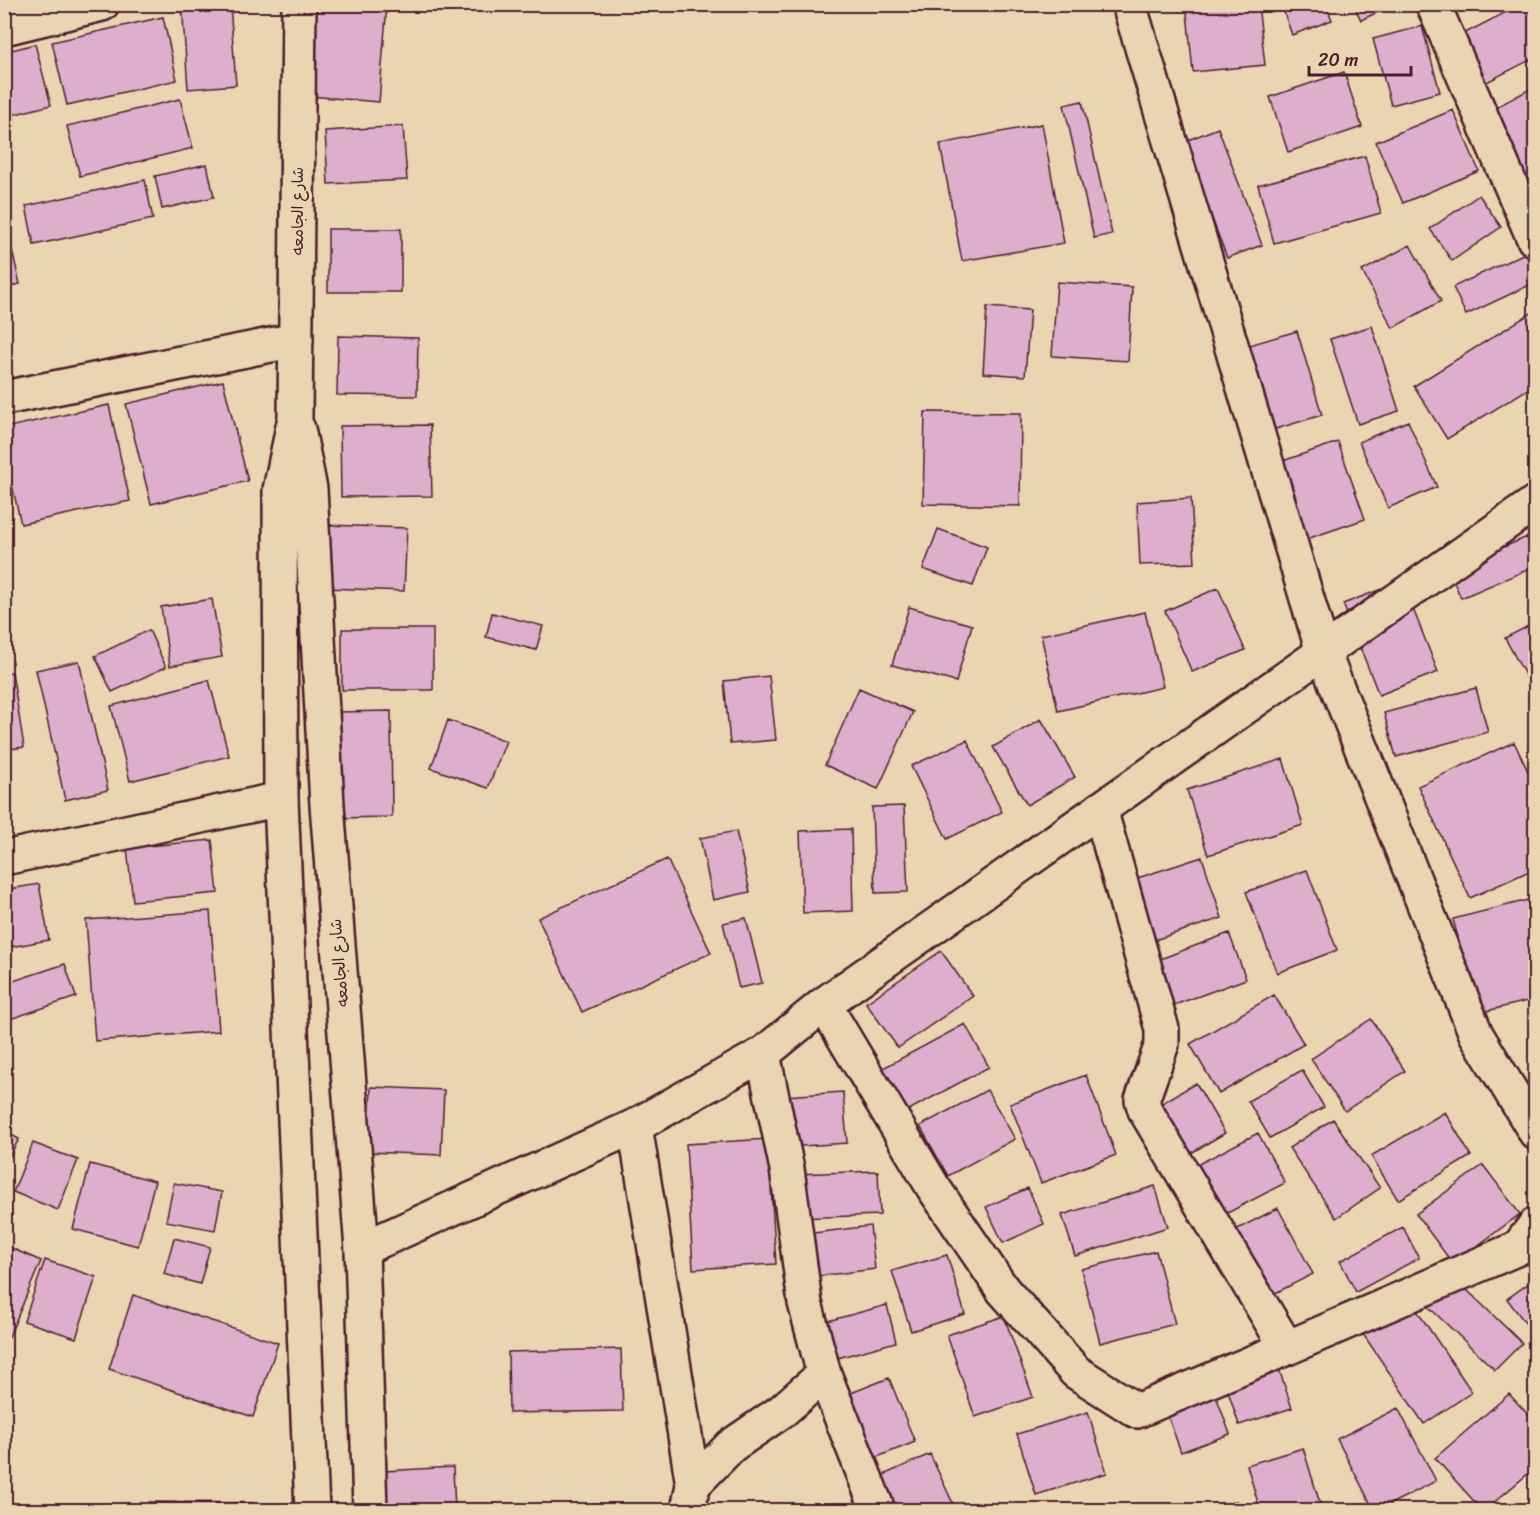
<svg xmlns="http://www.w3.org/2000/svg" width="1540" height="1515" viewBox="0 0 1540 1515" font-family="Sriracha,'Playpen Sans Arabic',sans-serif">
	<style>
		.building { fill: #dfaecd; stroke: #4a1f2b; stroke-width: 1.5 }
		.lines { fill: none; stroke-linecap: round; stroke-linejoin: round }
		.street-casing { stroke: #4a1f2b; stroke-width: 38 }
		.secondary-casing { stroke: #4a1f2b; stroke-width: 38 }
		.street { stroke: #ead5b3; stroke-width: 33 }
		.secondary { stroke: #ead5b3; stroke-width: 33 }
		.labels { text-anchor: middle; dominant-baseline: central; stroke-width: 6; stroke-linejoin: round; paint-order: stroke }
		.street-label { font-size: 16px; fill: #4a1f2b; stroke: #ead5b3 }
	</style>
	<rect width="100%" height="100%" fill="#ead5b3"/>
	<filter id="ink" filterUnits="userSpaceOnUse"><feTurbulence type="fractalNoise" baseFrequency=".0167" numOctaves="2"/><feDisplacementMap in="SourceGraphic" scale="12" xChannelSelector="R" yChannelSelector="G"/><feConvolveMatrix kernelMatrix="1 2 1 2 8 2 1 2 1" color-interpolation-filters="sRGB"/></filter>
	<g filter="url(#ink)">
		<path class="building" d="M182 4H230L236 85 188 89Z
			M317 4H387L379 102 310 96Z
			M1186 4H1258L1265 65 1193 72Z
			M1281 4H1326L1332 20 1292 35Z
			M1353 4H1395L1361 20Z
			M1522 4H1536V57L1485 83 1461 35Z
			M163 17 177 80 67 105 52 42Z
			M1422 26 1440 92 1391 105 1373 39Z
			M35 44 51 105 4 117V52Z
			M1344 72 1362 127 1288 152 1270 97Z
			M1536 86V224L1479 116Z
			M180 99 193 148 80 176 67 126Z
			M1082 101 1112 234 1094 238 1064 105Z
			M1453 110 1479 171 1403 203 1376 142Z
			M1042 124 1064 243 962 261 940 144Z
			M403 126 407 180 328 184 325 131Z
			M1218 128 1262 245 1227 258 1183 142Z
			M1365 156 1381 213 1274 243 1258 185Z
			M207 164 214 197 162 209 155 176Z
			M145 180 153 219 34 245 26 206Z
			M1479 195 1501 227 1452 261 1430 229Z
			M4 216 20 284 4 288Z
			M328 229H401V292H328Z
			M1410 245 1441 301 1393 328 1362 271Z
			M1525 253 1536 274V282L1466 315 1453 287Z
			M1057 282 1132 287 1128 361 1052 356Z
			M987 307 1030 310 1025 376 983 373Z
			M1536 310V384L1447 439 1414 386Z
			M1372 326 1399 411 1358 424 1330 339Z
			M1297 331 1322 415 1269 431 1243 347Z
			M338 336 418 338 417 396 337 395Z
			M223 381 248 481 151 504 126 404Z
			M109 405 130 501 21 524 4 450V428Z
			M925 412 1021 413 1020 506 923 504Z
			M1408 421 1437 487 1388 508 1359 442Z
			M430 425 432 496 341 497 340 426Z
			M1338 442 1365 519 1301 541 1274 464Z
			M1191 498 1195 563 1140 565 1137 502Z
			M329 525 407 528 404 591 327 588Z
			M938 529 987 547 973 586 923 569Z
			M1527 537 1536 557V566L1461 598 1449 571Z
			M1402 581 1438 672 1379 695 1343 604Z
			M1218 588 1245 650 1192 672 1165 611Z
			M212 599 222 657 170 666 161 607Z
			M909 607 972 625 956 682 892 665Z
			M1145 612 1163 687 1058 711 1041 635Z
			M492 613 543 626 536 650 486 637Z
			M1536 622V695L1505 638Z
			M342 629H433V690H342Z
			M149 630 166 667 112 692 95 656Z
			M79 661 108 790 65 800 36 670Z
			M12 672 24 747 4 750V673Z
			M769 676 776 740 730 744 724 681Z
			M209 680 229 756 130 781 111 706Z
			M859 688 913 712 878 789 825 765Z
			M1476 688 1488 732 1396 757 1384 713Z
			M391 711 392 817 336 818 334 712Z
			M1041 719 1075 777 1027 805 993 747Z
			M448 720 506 741 488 788 431 768Z
			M967 740 1002 812 947 839 911 766Z
			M1514 742 1536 788V868L1470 898 1418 786Z
			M1283 759 1303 825 1208 855 1187 790Z
			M904 806 908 892 875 893 872 807Z
			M851 829 853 911 803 913 800 831Z
			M736 831 750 892 713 900 700 838Z
			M212 840 218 893 133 901 127 848Z
			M1202 857 1222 918 1133 947 1113 886Z
			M667 859 711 953 582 1012 538 918Z
			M1307 870 1337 950 1277 973 1246 892Z
			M39 884 49 940 4 948V890Z
			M1536 898V999L1478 1013 1453 919Z
			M210 911 219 1031 95 1041 86 920Z
			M746 918 762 983 739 988 723 923Z
			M1229 933 1246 979 1155 1012 1139 967Z
			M941 951 973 996 898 1048 866 1003Z
			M65 964 76 997 4 1021V984Z
			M1274 995 1304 1044 1219 1094 1190 1044Z
			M1371 1019 1405 1071 1345 1111 1311 1059Z
			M965 1024 989 1067 907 1111 883 1068Z
			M1302 1070 1324 1107 1270 1138 1248 1101Z
			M1086 1075 1116 1155 1041 1183 1010 1104Z
			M1196 1083 1225 1133 1181 1159 1152 1109Z
			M371 1087 444 1090 441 1155 368 1152Z
			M987 1090 1015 1139 948 1176 920 1126Z
			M843 1092 847 1143 788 1147 784 1096Z
			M1445 1112 1471 1156 1398 1200 1371 1156Z
			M1333 1119 1380 1188 1336 1218 1289 1148Z
			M4 1131 19 1139 4 1166Z
			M1258 1133 1285 1183 1214 1220 1187 1170Z
			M768 1139 776 1264 693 1269 686 1144Z
			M33 1143 78 1160 58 1210 13 1192Z
			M90 1164 155 1181 138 1246 73 1229Z
			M1483 1165 1520 1214 1453 1264 1416 1214Z
			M878 1171 880 1215 797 1218 795 1174Z
			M174 1183 222 1192 215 1230 166 1221Z
			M1155 1186 1168 1227 1075 1256 1062 1215Z
			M1028 1188 1044 1224 1003 1243 986 1207Z
			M1278 1208 1313 1274 1246 1308 1212 1242Z
			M870 1226 875 1269 803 1278 798 1235Z
			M1403 1227 1419 1258 1356 1292 1340 1261Z
			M174 1238 210 1247 200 1284 164 1274Z
			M4 1245 41 1261 8 1339 4 1338Z
			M1156 1251 1175 1324 1100 1343 1081 1269Z
			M947 1255 965 1314 911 1331 892 1271Z
			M45 1260 96 1277 76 1338 24 1321Z
			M1442 1266 1522 1343 1495 1370 1415 1294Z
			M1536 1278V1337L1507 1299Z
			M133 1295 278 1343 253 1417 109 1369Z
			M1411 1302 1472 1392 1424 1424 1363 1334Z
			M887 1305 896 1342 834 1359 824 1322Z
			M1004 1316 1033 1397 975 1417 947 1335Z
			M621 1349 623 1411 509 1413 508 1352Z
			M1273 1351 1292 1408 1239 1425 1221 1369Z
			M1209 1377 1230 1434 1181 1452 1160 1395Z
			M889 1378 915 1442 867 1461 841 1397Z
			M1536 1391V1404L1529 1396Z
			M1509 1394 1536 1423V1467L1485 1510H1482L1435 1458Z
			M1398 1408 1436 1481 1379 1510H1374L1337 1439Z
			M1088 1412 1107 1473 1036 1495 1017 1434Z
			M1303 1448 1322 1510H1260L1247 1465Z
			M930 1454 956 1510H884L870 1481Z
			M453 1467 455 1510H386L384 1471Z
			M1236 1501 1241 1510H1217Z
			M149 1502 253 1503V1510H149Z"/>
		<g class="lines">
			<g class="street-casing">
				<path id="street" d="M1129 4 1323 652 1476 1034 1536 1133
					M1433 4 1534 239
					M4 28 102 4
					M4 398 296 340
					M1100 809 1162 1029V1044L1142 1100 1145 1110 1287 1348
					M4 858 281 799
					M824 1004 933 1187 1003 1290 1076 1372 1137 1411 1287 1348 1518 1248 1536 1224
					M763 1054 787 1169 805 1303 824 1374 878 1510
					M635 1126 693 1485 688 1510
					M362 1249 635 1126 763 1054 824 1004 1536 502
					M693 1485 731 1446 782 1411 824 1374"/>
			</g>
			<g class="secondary-casing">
				<path id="secondary" d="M299 4 295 417 280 490 281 799 312 1510
					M298 429 310 489 327 805 362 1249 370 1510"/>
			</g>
			<use href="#street" class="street"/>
			<use href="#secondary" class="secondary"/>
		</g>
	</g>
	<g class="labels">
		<g class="street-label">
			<text transform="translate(297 211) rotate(-90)">شارع الجامعه</text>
			<text transform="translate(339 963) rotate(-95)">شارع الجامعه</text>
		</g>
	</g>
	<rect width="1540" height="1515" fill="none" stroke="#ead5b3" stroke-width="24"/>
	<rect x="12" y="12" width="1516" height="1491" fill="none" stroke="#4a1f2b" stroke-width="2" filter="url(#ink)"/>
	<path d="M1309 66v9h102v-9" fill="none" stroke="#4a1f2b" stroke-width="3"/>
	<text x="1318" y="66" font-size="18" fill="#4a1f2b" stroke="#ead5b3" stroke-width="4.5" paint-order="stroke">20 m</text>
</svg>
